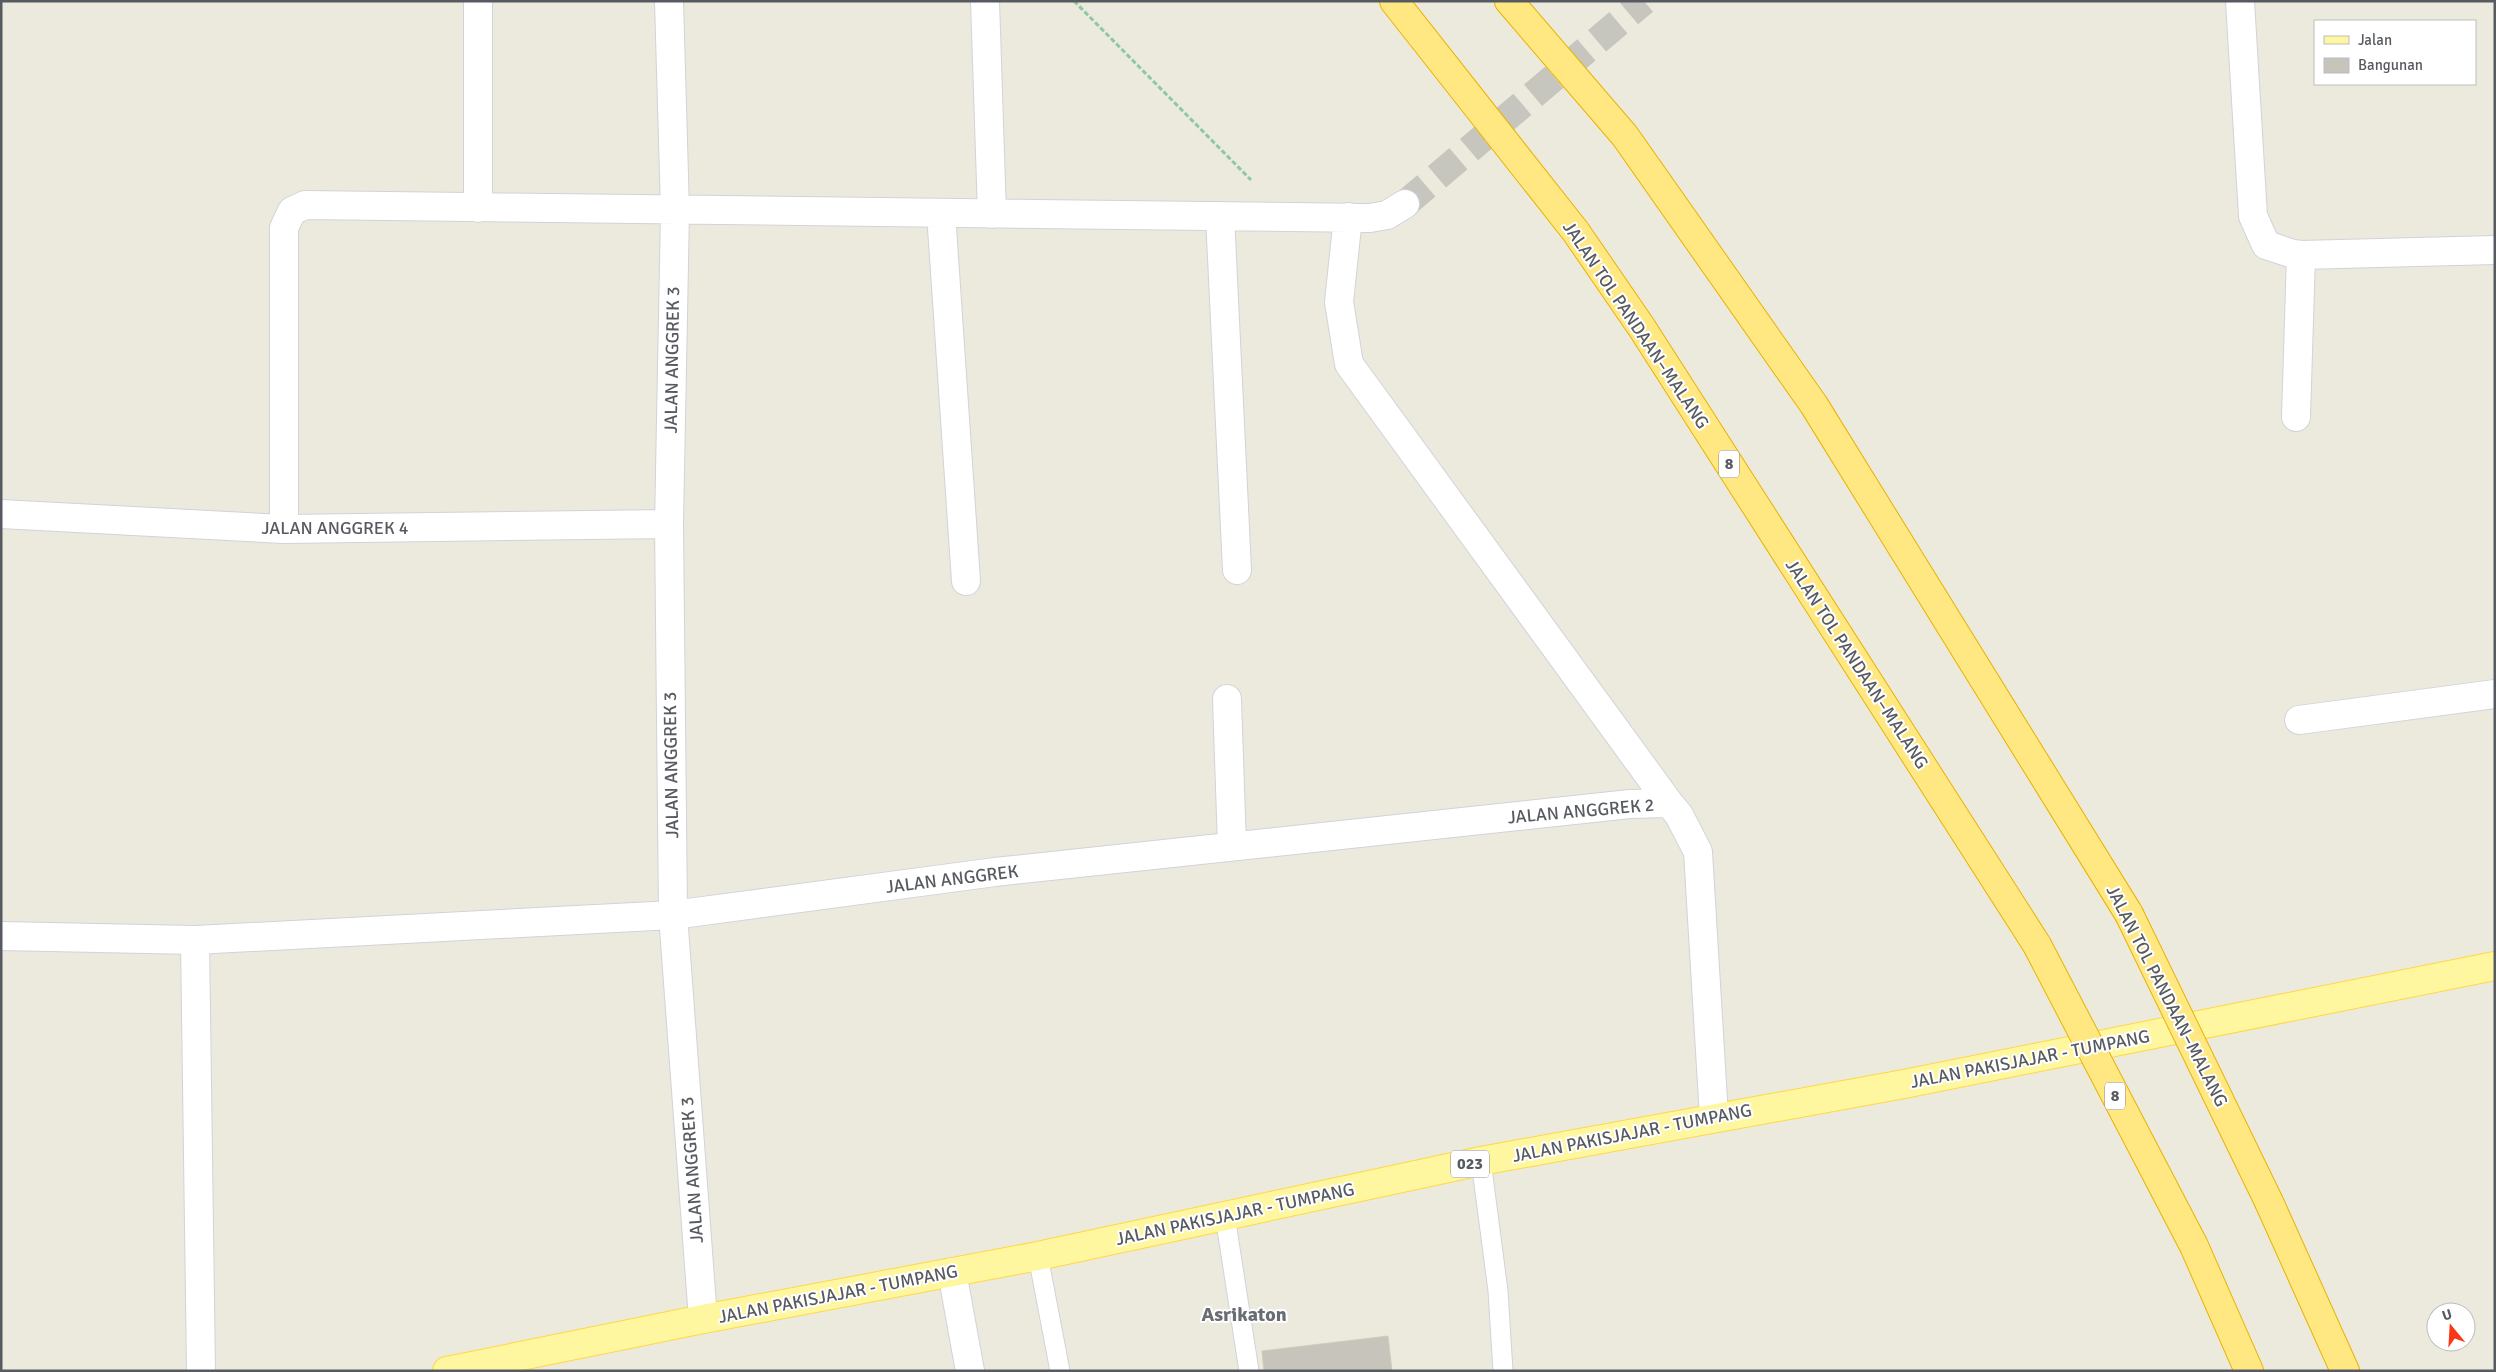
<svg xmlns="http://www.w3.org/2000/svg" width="2496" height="1372" viewBox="0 0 2496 1372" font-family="Signika,sans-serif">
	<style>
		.building { fill: #c7c4bb; stroke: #d1ccbb }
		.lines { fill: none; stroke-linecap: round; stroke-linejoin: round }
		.minor-tunnel { stroke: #c7c6be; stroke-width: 28; stroke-dasharray: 28 14; stroke-linecap: butt }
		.service-casing { stroke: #d1d3da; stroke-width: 21 }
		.minor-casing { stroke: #d1d3da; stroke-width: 30 }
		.primary-casing { stroke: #ffd844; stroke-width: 30 }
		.motorway-casing { stroke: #eab200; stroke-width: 30 }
		.path { stroke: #8fc8a3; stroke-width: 3; stroke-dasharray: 5 2.5; stroke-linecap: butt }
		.service { stroke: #fff; stroke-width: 19 }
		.minor { stroke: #fff; stroke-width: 28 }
		.primary { stroke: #fff7a0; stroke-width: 28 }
		.motorway { stroke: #ffe882; stroke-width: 28 }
		.motorway-bridge-casing { stroke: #eab200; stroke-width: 30; stroke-linecap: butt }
		.motorway-bridge { stroke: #ffe882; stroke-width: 28 }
		.labels { text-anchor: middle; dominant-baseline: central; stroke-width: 4; stroke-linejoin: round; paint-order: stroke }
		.shield { fill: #fff; stroke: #898c90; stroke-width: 1 }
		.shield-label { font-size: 16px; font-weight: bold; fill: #575b61 }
		.street-label { font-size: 18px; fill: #575b61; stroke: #fff }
		.quarter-label { font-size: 20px; font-weight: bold; fill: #686d73; stroke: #fff }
	</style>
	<rect width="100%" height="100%" fill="#eceadd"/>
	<path class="building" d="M1388 1336 1392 1371H1264L1262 1351Z"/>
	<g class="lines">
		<path class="minor-tunnel" d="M1405 204 1644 1"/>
		<g class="service-casing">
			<path id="service" d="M1481 1161 1498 1291 1503 1371
				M1225 1216 1249 1371
				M1038 1256 1060 1371"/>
		</g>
		<g class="minor-casing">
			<path id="minor" d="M669 1 675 211 669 524 673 915 703 1319
				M985 1 992 214
				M2240 1 2253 216 2266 245 2293 254 2301 255 2495 250
				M478 208V1
				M941 213 966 581
				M1220 216 1237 570
				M1348 217 1339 302 1349 364 1669 803
				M2296 417 2301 255
				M1 514 284 529 669 524
				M284 529V228L292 211 305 205 1370 218 1387 215 1405 204
				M1227 699 1232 846
				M2299 720 2495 694
				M1 936 195 940 673 915 995 872 1630 804 1669 803 1679 815 1698 852 1714 1117
				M195 940 201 1371
				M952 1272 970 1371"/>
		</g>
		<g class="primary-casing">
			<path id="primary" d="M447 1371 703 1319 1038 1256 1481 1161 1904 1084 2495 966"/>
		</g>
		<g class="motorway-casing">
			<path id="motorway" d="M1394 1 1576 232 1642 328 2037 945
				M1509 1 1625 136 1814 405 2129 914
				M2269 1202 2345 1371
				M2194 1246 2249 1371"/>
		</g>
		<path class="path" d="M1074 1 1251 180"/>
		<use href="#service" class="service"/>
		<use href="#minor" class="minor"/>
		<use href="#primary" class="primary"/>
		<use href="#motorway" class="motorway"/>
		<g class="motorway-bridge-casing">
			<path id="motorway-bridge" d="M2129 914 2269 1202
				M2037 945 2194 1246"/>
		</g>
		<use href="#motorway-bridge" class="motorway-bridge"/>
	</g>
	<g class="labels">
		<g class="shield">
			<rect x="1719" y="450.5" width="20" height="27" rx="4"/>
			<rect x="2105" y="1082.5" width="20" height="27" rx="4"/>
			<rect x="1451" y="1150.5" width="38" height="27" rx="4"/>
		</g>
		<g class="shield-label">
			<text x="1729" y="464">8</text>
			<text x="2115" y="1096">8</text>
			<text x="1470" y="1164">023</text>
		</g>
		<g class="street-label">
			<text transform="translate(1636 325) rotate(56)">JALAN TOL PANDAAN–MALANG</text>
			<text transform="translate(672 360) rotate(-89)">JALAN ANGGREK 3</text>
			<text x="335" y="528">JALAN ANGGREK 4</text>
			<text transform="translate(1857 664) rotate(57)">JALAN TOL PANDAAN–MALANG</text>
			<text transform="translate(671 765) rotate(-91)">JALAN ANGGREK 3</text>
			<text transform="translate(1581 811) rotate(-5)">JALAN ANGGREK 2</text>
			<text transform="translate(952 879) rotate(-7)">JALAN ANGGREK</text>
			<text transform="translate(2167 996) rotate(63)">JALAN TOL PANDAAN–MALANG</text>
			<text transform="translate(2030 1059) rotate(-11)">JALAN PAKISJAJAR - TUMPANG</text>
			<text transform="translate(1632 1133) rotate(-11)">JALAN PAKISJAJAR - TUMPANG</text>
			<text transform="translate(692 1170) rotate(-94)">JALAN ANGGREK 3</text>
			<text transform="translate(1235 1214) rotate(-12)">JALAN PAKISJAJAR - TUMPANG</text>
			<text transform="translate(838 1294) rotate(-11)">JALAN PAKISJAJAR - TUMPANG</text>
		</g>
		<g class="quarter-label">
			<text x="1244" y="1314">Asrikaton</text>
		</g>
	</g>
	<rect width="2496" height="1372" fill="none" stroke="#575b61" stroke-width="5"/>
	<rect x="2314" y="20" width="162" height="65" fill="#ffffff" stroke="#bcbdc0"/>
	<rect x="2324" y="36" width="25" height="8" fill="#fff7a0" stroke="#bcbdc0"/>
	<text x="2358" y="45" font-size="15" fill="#575b61">Jalan</text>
	<rect x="2324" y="58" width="25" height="15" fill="#c7c4bb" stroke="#bcbdc0"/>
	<text x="2358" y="70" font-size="15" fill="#575b61">Bangunan</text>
	<g transform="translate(2451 1327) rotate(342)"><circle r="24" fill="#ffffff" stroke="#bcbdc0"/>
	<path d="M0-4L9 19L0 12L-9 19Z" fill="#fa3816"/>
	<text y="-8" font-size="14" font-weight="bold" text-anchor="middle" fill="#575b61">U</text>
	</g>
</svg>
